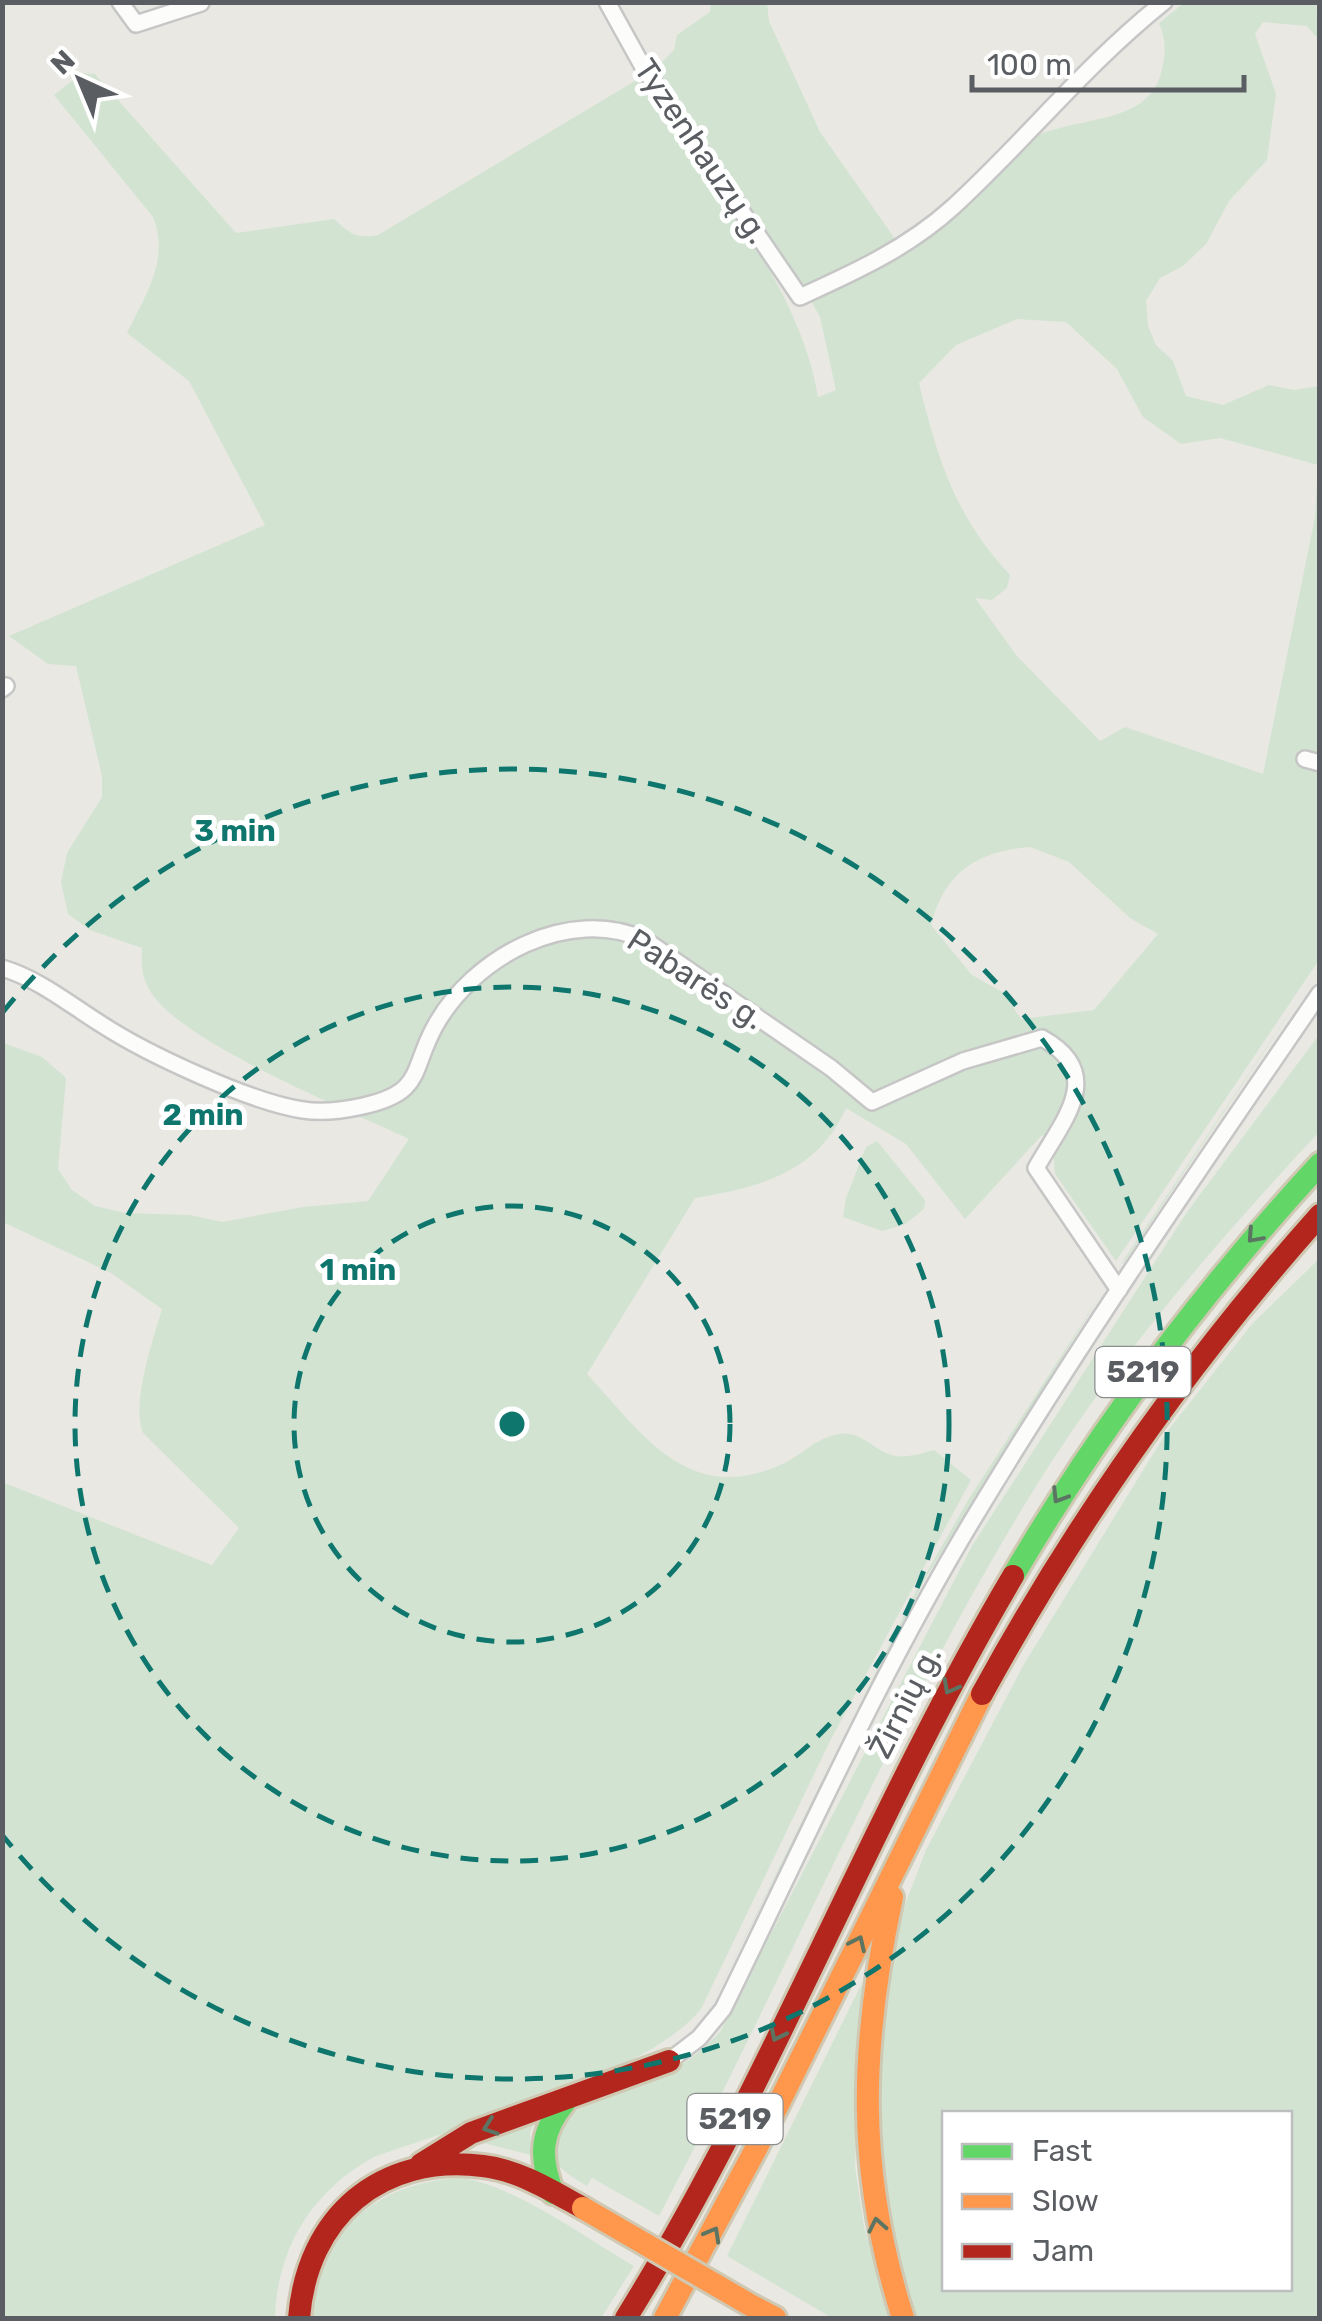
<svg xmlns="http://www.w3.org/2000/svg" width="1322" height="2321" viewBox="0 0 1322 2321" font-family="Rubik,sans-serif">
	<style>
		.green { fill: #d2e4d1; fill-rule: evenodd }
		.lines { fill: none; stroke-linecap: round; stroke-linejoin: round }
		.street-casing { stroke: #c6c6c6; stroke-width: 20 }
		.fast-casing { stroke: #cfc9b4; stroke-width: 28 }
		.slow-casing { stroke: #cfc9b4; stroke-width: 28 }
		.jam-casing { stroke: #cfc9b4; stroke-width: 28 }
		.street { stroke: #fcfcfb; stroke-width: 15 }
		.fast { stroke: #63d668; stroke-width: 22 }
		.slow { stroke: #ff974d; stroke-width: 22 }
		.jam { stroke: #b3261e; stroke-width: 22 }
		.slow-bridge-casing { stroke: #cfc9b4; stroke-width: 28; stroke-linecap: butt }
		.slow-bridge { stroke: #ff974d; stroke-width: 22 }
		.oneway { stroke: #5c7562 }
		.ring { fill: none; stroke: #0f766e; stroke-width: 5; stroke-dasharray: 18 12 }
		.labels { text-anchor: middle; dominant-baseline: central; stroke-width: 10; stroke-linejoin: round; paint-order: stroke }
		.shield { fill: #fff; stroke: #8c8e90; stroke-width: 2.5 }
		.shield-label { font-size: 30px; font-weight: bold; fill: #5a5d61 }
		.street-label { font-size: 32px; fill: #5a5d61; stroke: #fff }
		.centre { fill: #0f766e; stroke: #fff; stroke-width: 5 }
		.ring-label { font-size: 30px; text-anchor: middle; font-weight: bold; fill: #0f766e; stroke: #fff; stroke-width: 10; stroke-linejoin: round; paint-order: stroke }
	</style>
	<rect width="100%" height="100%" fill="#e9e8e3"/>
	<path class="green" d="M711 3H767L769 21 820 132 905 253 1033 138C1075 115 1151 127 1162 69 1166 50 1166 41 1159 23L1184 3H1316L1319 40 1307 26 1263 22 1255 34 1276 94 1267 160 1229 201 1206 244 1183 266 1160 278 1146 301 1148 326 1156 345 1173 361 1186 396 1223 405 1269 385 1294 390 1319 386V960L1116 1261 1055 1174 1053 1145 1042 1135 965 1219 906 1144 846 1108C817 1173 760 1187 695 1198L587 1374C642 1433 687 1505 778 1466 799 1458 816 1437 839 1434 862 1430 876 1453 896 1456 907 1458 923 1453 934 1450L971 1480 831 1739 701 2009C647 2076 460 2126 374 2157 312 2191 277 2248 275 2318H3L2 1482 212 1565 239 1528 143 1433C131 1403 153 1340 162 1309L111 1273 3 1222V1043L42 1057 66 1078 58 1169 72 1190 95 1206 125 1213 190 1215 222 1222 303 1207 368 1201 409 1139C349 1111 192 1046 155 998 142 981 141 969 142 948L90 930 68 914 61 882 67 853 102 797V776L76 666 48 664 9 636 265 525 189 381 127 333C146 294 170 259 153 217L54 95 82 73 95 74 236 233 334 219C350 234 356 239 378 235L640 78C703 172 800 285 818 397L836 390 820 317 801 283 654 70 674 50 677 35 710 12ZM1017 319 1066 322 1117 369 1143 417 1181 444 1220 438 1318 465 1315 517 1263 774 1125 727 1100 741 1017 656 975 598 992 600 1007 588 1010 575C955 516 938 460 919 383L956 345ZM1030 847 1069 862 1130 918 1158 934 1094 1010 1021 1019 1004 993 972 975 931 925C944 873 977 851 1030 847Z
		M1319 969 1125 1261 1121 1264Z
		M1319 1035V1132C1215 1244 1114 1360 1033 1491 890 1723 786 1976 659 2216L592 2178 587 2186C476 2124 633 2092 672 2070 691 2060 705 2047 720 2032L972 1546 1187 1212Z
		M877 1141 925 1200 924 1209 904 1225 882 1231 843 1217 846 1198 866 1147Z
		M1319 1259V2318H915L883 2210 872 2079 896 1928 926 1850 1024 1664 1166 1433 1252 1324ZM944 2114H1290V2288H944Z
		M1103 1291 925 1579 712 2003 916 1591 970 1497Z
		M862 1983 855 2166 864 2227 891 2318H832L727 2256Z
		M536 2119 530 2132 531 2155 476 2141Z
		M462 2178C515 2186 586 2238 634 2266L601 2318H312C316 2232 378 2181 462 2178Z"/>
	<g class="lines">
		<g class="street-casing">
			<path id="street" d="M120 2 136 24 201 3
				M607 2 643 67 800 297C855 272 908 248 953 207 1025 141 1086 64 1164 2
				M2 689 6 686
				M1305 759 1320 763
				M2 968C39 979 69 1004 101 1024 147 1054 250 1102 303 1110 321 1113 345 1110 363 1106 423 1093 411 1071 434 1028 472 957 569 905 645 940L831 1068 872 1102 963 1061 1042 1038C1107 1074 1063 1120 1036 1168L1119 1290
				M669 2061 699 2038 723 2009C805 1842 881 1670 978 1511 1085 1334 1203 1164 1320 993"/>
		</g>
		<g class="fast-casing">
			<path id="fast" d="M1013 1576C1101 1426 1203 1291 1320 1164
				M553 2193C539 2157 540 2132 565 2102"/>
		</g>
		<g class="slow-casing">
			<path id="slow" d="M892 1897C860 2047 856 2170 903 2318
				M752 2306 775 2318
				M665 2318 758 2145 982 1694"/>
		</g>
		<g class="jam-casing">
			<path id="jam" d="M982 1694C1077 1520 1188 1363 1320 1215
				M421 2164 471 2133 669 2061
				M299 2318C307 2217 380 2153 483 2166 519 2170 552 2191 583 2208
				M626 2318C773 2081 871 1816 1013 1576"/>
		</g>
		<use href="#street" class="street"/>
		<use href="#fast" class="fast"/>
		<use href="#slow" class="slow"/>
		<use href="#jam" class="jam"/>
		<g class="slow-bridge-casing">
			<path id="slow-bridge" d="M583 2208 752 2306"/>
		</g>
		<use href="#slow-bridge" class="slow-bridge"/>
	</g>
	<defs><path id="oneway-chevron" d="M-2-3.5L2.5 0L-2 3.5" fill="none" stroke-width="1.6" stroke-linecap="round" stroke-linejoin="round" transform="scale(2.5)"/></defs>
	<g class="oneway">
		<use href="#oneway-chevron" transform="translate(1254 1236) rotate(132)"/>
		<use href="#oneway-chevron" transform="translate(1059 1496) rotate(122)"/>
		<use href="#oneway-chevron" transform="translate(950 1687) rotate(118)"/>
		<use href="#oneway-chevron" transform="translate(858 1943) rotate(-65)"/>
		<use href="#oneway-chevron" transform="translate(777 2034) rotate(116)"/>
		<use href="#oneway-chevron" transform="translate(490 2127) rotate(161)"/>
		<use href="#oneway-chevron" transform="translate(877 2225) rotate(-101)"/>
		<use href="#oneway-chevron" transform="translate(713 2234) rotate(-61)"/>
	</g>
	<g class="ring">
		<circle cx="512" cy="1424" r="218"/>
		<circle cx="512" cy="1424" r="437"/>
		<path d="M3 1012A655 655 0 1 1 3 1836"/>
	</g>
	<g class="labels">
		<g class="shield">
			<rect x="1095.5" y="1347" width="95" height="50" rx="8"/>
			<rect x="687.5" y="2094" width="95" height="50" rx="8"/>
		</g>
		<g class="shield-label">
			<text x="1143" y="1372">5219</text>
			<text x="735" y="2119">5219</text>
		</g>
		<g class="street-label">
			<text transform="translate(702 151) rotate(56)">Tyzenhauzų g.</text>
			<text transform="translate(696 979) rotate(33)">Pabarės g.</text>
			<text transform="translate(905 1702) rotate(-63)">Žirnių g.</text>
		</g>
	</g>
	<circle cx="512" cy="1424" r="15" class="centre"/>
	<g class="ring-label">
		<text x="235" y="841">3 min</text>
		<text x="203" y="1125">2 min</text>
		<text x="358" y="1280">1 min</text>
	</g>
	<rect width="1322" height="2321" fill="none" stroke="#5a5d61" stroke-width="10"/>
	<rect x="942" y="2111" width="350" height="180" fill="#ffffff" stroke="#bdbec0" stroke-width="2.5"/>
	<rect x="962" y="2144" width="50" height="15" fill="#63d668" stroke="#bdbec0" stroke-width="2.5"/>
	<text x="1032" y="2161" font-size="30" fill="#5a5d61">Fast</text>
	<rect x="962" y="2194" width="50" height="15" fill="#ff974d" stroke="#bdbec0" stroke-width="2.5"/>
	<text x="1032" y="2211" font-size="30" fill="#5a5d61">Slow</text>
	<rect x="962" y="2244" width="50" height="15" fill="#b3261e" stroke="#bdbec0" stroke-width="2.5"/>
	<text x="1032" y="2261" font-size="30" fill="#5a5d61">Jam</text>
	<g transform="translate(80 80) rotate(316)" stroke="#ffffff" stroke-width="8" paint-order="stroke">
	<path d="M0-8L18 38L0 25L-18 38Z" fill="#5a5d61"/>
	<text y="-15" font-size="28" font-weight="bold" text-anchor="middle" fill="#5a5d61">N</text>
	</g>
	<path d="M972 75v15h272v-15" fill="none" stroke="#5a5d61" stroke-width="5"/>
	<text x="987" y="75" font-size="30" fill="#5a5d61" stroke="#ffffff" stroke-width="8" paint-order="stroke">100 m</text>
</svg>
